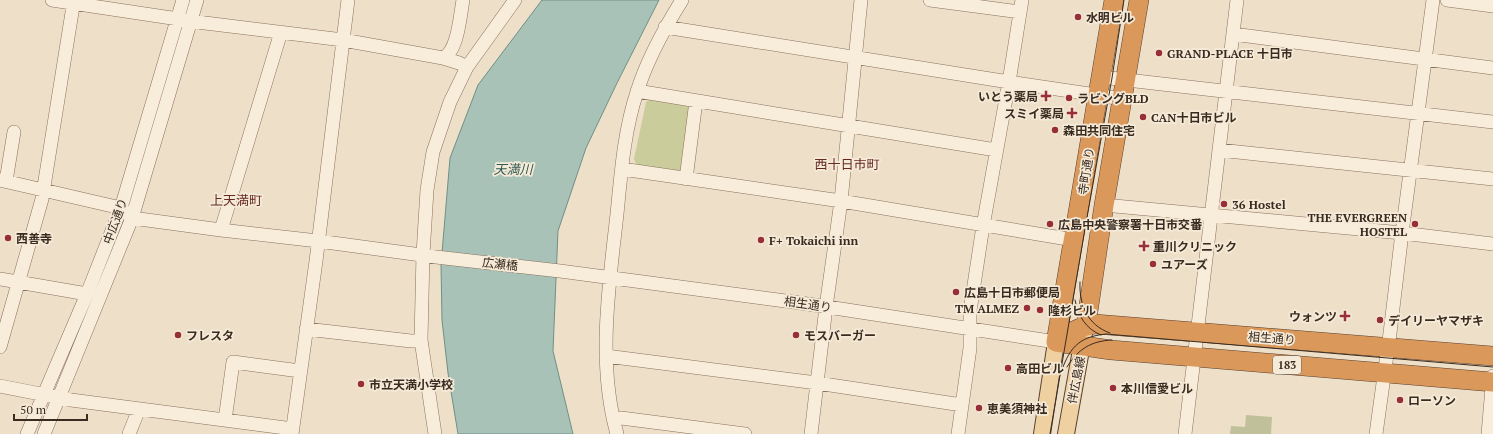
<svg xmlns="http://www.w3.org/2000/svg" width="1493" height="434" viewBox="0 0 1493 434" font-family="'PT Serif','Noto Sans JP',serif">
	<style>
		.green { fill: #cbcc9b }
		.cemetery { fill: #c0c19a }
		.water { fill: #a9c2b8; stroke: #6f9085 }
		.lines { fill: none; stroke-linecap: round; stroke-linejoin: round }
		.minor-casing { stroke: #8a715d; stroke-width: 14 }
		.major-casing { stroke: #584031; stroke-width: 18 }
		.highway-casing { stroke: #584031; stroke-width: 20 }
		.minor { stroke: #f8eddb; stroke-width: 13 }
		.major { stroke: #efd0a1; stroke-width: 16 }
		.highway { stroke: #da985b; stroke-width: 19 }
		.tram { stroke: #3a2b20; stroke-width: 1 }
		.poi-dot { fill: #982e38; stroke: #f5ead7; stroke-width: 1.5 }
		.labels { text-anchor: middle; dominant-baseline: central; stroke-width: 3.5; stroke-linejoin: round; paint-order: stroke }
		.shield { fill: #f5ead7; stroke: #726457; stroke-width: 1 }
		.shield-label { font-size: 11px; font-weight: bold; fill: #3a2b20 }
		.poi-label { font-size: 12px; font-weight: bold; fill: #3a2b20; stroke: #f5ead7; text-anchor: start }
		.street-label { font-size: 12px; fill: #3a2b20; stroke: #f5ead7 }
		.neighbourhood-label { font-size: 13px; fill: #662920; stroke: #f5ead7 }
		.water-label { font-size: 13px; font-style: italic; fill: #305a53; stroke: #f5ead7 }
	</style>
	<rect width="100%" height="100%" fill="#eedfc8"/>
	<path class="green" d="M650 98 690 103 684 169 680 172 637 166 634 159 646 102Z"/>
	<path class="cemetery" d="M1246 415 1272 417 1271 434H1230L1231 426 1245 427Z"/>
	<path class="water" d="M542 0H659L617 83 586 148 558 231 553 351 573 434H458L448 373 442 320 441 265 450 158 478 85Z"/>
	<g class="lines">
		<g class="minor-casing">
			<path id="minor" d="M52 0 205 23 343 40 443 58 459 63 467 67
				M930 0 1020 12
				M1447 0 1493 6
				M665 27 1009 82 1123 99
				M1233 34 1493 68
				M443 58C458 51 460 16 463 0
				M1101 77 1493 122
				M637 91 996 150
				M1219 150 1493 179
				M622 169 841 201 1074 240
				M686 179 696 101
				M0 180 121 208 132 218 221 230 318 241 436 257 560 271 808 304 1056 342
				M6 181 14 132
				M1104 205 1402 233 1493 244
				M221 230 281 32
				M0 279 87 294
				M306 329 411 341 421 340
				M0 347 42 199 74 0
				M606 356 817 383 962 405
				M0 386 71 400 293 429
				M613 419 621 418 745 434
				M225 420 233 362 300 371
				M27 434 87 294 121 208 183 0
				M44 434 132 218 197 0
				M129 434 139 409
				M292 434 316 261 348 0
				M435 434 421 340 423 254 427 190 433 152 450 102 467 67 515 0
				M617 434C597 363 609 286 617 214 621 174 624 131 637 92 647 59 664 29 682 0
				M811 434 826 307 841 201 861 0
				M958 434 970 348V311L983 226 1009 82 1022 0
				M1185 434 1237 0
				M1376 434 1390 333 1402 233 1433 0
				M1488 434 1493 376"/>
		</g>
		<g class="major-casing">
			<path id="major" d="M1042 434 1056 342
				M1066 434 1084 333"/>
		</g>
		<g class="highway-casing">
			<path id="highway" d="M1086 325 1104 205 1139 0
				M1056 342C1068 334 1080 326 1095 324L1493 356
				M1056 342 1111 350 1493 382
				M1056 342 1114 0"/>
		</g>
		<use href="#minor" class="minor"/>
		<use href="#major" class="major"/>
		<use href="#highway" class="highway"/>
		<path class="tram" d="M1080 282C1079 304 1087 325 1110 333
			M1075 300C1078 316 1086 329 1101 335
			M1067 367C1078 349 1091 341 1112 340
			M1060 375C1069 349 1077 337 1106 334L1493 367
			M1050 434 1086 223 1112 78 1124 0"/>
	</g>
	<g class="poi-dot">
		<circle cx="1078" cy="17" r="4"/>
		<circle cx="1159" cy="53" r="4"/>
		<path d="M1044 90h4v4h4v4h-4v4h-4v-4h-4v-4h4z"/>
		<circle cx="1069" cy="98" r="4"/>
		<path d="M1070 107h4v4h4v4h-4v4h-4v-4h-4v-4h4z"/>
		<circle cx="1143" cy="117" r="4"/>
		<circle cx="1055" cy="130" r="4"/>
		<circle cx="1224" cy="204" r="4"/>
		<circle cx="1050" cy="224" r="4"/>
		<circle cx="1415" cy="224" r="4"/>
		<circle cx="8" cy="238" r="4"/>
		<circle cx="761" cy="240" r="4"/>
		<path d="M1142 240h4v4h4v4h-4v4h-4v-4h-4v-4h4z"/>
		<circle cx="1153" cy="264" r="4"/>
		<circle cx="956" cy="292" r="4"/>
		<circle cx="1027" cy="308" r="4"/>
		<circle cx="1040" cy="310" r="4"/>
		<path d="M1343 310h4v4h4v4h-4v4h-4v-4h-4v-4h4z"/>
		<circle cx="1380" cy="320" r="4"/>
		<circle cx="178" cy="335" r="4"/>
		<circle cx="796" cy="335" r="4"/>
		<circle cx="1008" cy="368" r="4"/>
		<circle cx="361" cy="384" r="4"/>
		<circle cx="1113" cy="388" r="4"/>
		<circle cx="1400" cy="400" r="4"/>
		<circle cx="979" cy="408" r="4"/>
	</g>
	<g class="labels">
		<rect class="shield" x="1273" y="356" width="28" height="18" rx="3"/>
		<g class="shield-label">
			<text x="1287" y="365">183</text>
		</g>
		<g class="poi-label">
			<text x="1086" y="17">水明ビル</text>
			<text x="1167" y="53">GRAND-PLACE 十日市</text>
			<text x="1038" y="96" text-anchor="end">いとう薬局</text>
			<text x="1077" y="98">ラビングBLD</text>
			<text x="1064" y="113" text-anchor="end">スミイ薬局</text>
			<text x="1151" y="117">CAN十日市ビル</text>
			<text x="1063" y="130">森田共同住宅</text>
			<text x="1232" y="204">36 Hostel</text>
			<text x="1407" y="217" text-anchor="end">THE EVERGREEN<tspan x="1407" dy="14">HOSTEL</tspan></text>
			<text x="1058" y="224">広島中央警察署十日市交番</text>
			<text x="16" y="238">西善寺</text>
			<text x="769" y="240">F+ Tokaichi inn</text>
			<text x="1153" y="246">重川クリニック</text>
			<text x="1161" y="264">ユアーズ</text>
			<text x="964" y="292">広島十日市郵便局</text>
			<text x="1019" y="308" text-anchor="end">TM ALMEZ</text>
			<text x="1048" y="310">隆杉ビル</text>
			<text x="1337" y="316" text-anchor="end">ウォンツ</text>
			<text x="1388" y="320">デイリーヤマザキ</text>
			<text x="186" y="335">フレスタ</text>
			<text x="804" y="335">モスバーガー</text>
			<text x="1016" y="368">高田ビル</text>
			<text x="369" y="384">市立天満小学校</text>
			<text x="1121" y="388">本川信愛ビル</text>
			<text x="1408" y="400">ローソン</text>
			<text x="987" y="408">恵美須神社</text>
		</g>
		<g class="street-label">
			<text transform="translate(1086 171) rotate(-81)">寺町通り</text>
			<text transform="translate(115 221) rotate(-70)">中広通り</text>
			<text transform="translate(500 264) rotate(6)">広瀬橋</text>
			<text transform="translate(808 304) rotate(8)">相生通り</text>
			<text transform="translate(1272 338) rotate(5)">相生通り</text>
			<text transform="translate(1076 380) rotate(-79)">伴広島線</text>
		</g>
		<g class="neighbourhood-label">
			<text x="847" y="164">西十日市町</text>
			<text x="236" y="200">上天満町</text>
		</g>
		<g class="water-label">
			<text x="513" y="169">天満川</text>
		</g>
	</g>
	<path d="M14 414v6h73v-6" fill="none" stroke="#3a2b20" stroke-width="2"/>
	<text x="20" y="414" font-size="12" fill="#3a2b20" stroke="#f5ead7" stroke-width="3" paint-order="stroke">50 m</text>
</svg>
